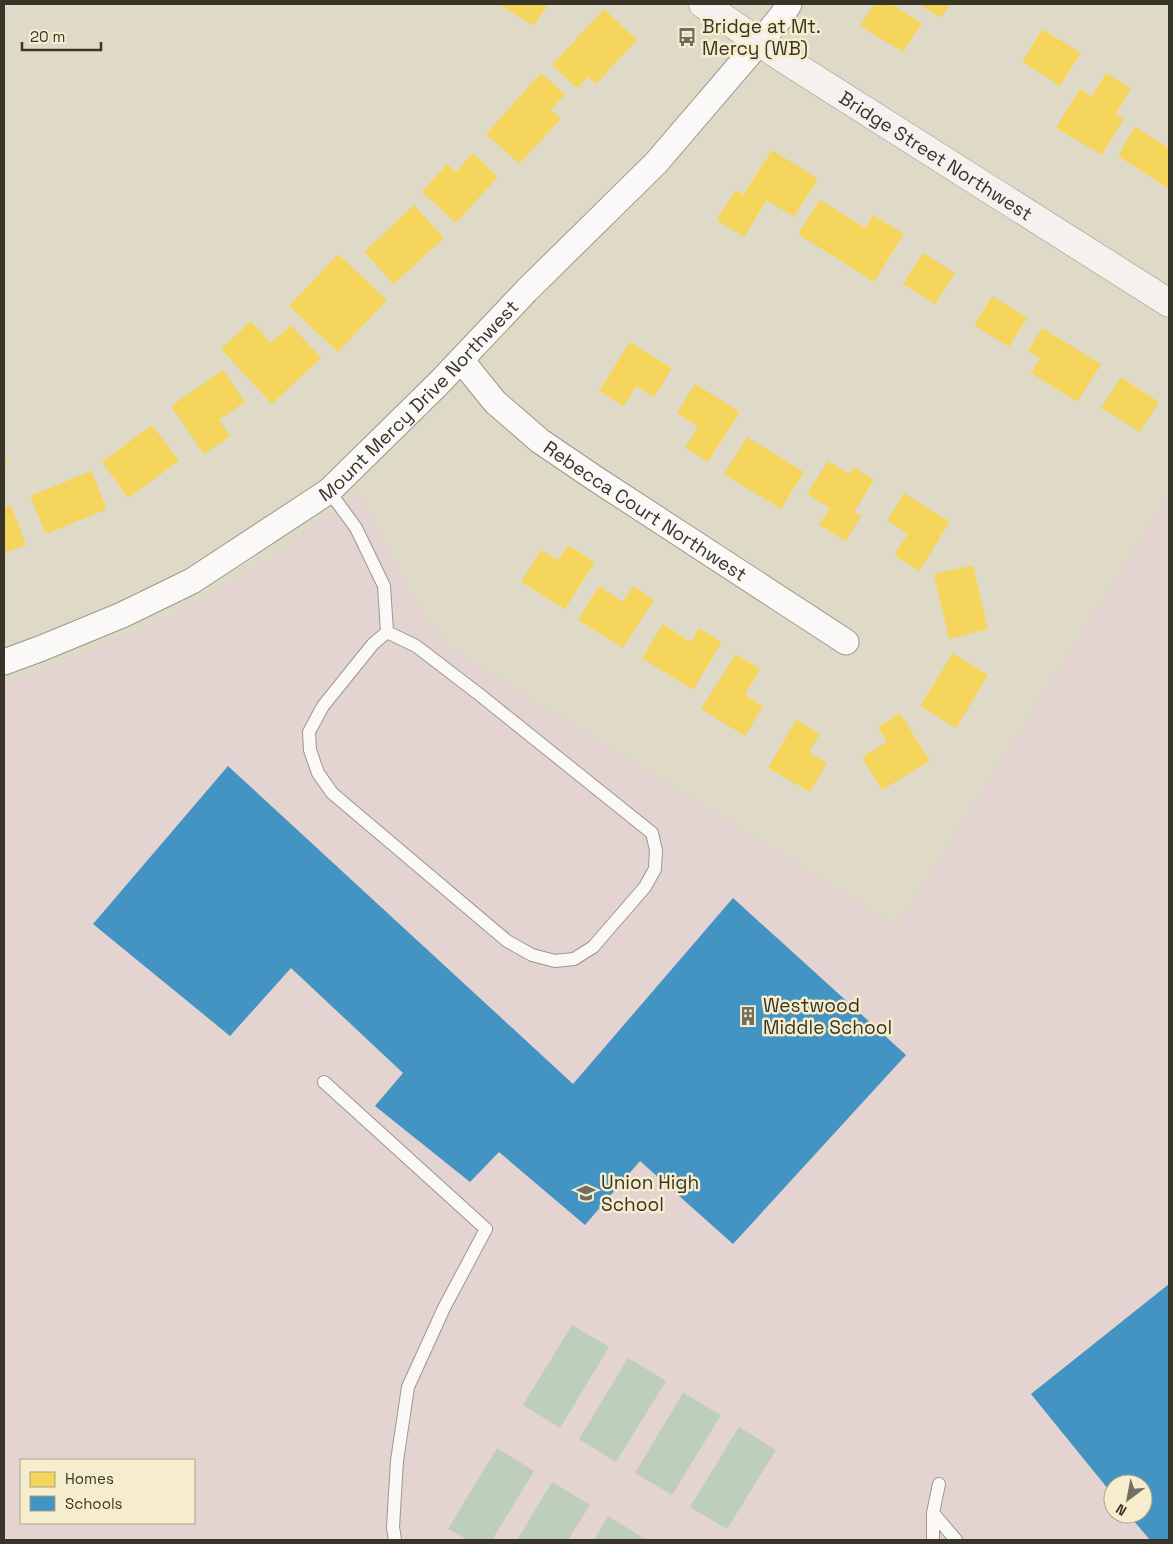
<svg xmlns="http://www.w3.org/2000/svg" width="1173" height="1544" viewBox="0 0 1173 1544" font-family="'Space Grotesk',sans-serif">
	<style>
		.education { fill: #e3d3d1; fill-rule: evenodd }
		.green { fill: #bdceba }
		.homes { fill: #f6d55c }
		.schools { fill: #4393c3 }
		.lines { fill: none; stroke-linecap: round; stroke-linejoin: round }
		.service-casing { stroke: #9b988a; stroke-width: 14 }
		.minor-casing { stroke: #9b988a; stroke-width: 27 }
		.secondary-casing { stroke: #9b988a; stroke-width: 29 }
		.service { stroke: #faf9f7; stroke-width: 12 }
		.minor { stroke: #faf9f7; stroke-width: 25 }
		.secondary { stroke: #f4f1ee; stroke-width: 28 }
		.labels { text-anchor: middle; dominant-baseline: central; stroke-width: 5; stroke-linejoin: round; paint-order: stroke }
		.poi-label { font-size: 19px; fill: #383528; stroke: #f5edcc; text-anchor: start }
		.street-label { font-size: 19px; fill: #383528; stroke: #f5edcc }
	</style>
	<rect width="100%" height="100%" fill="#dfdac8"/>
	<path class="education" d="M357 492 418 606 448 647 897 926 1169 495V1540H4V683L26 677 173 616 277 555ZM21 1460H194V1523H21ZM1113 1484H1143V1514H1113Z"/>
	<path class="green" d="M572 1325 609 1347 560 1428 523 1405Z
		M628 1358 666 1381 616 1462 579 1439Z
		M683 1393 721 1415 672 1495 635 1473Z
		M739 1427 776 1450 727 1529 690 1507Z
		M497 1448 534 1471 492 1540H468L448 1529Z
		M552 1482 590 1505 568 1540H517Z
		M608 1516 645 1539V1540H594Z"/>
	<path class="homes" d="M498 4H548L534 26Z
		M874 4H891L922 23 903 52 860 26Z
		M918 4H950L941 18Z
		M604 9 637 40 596 84 588 77 577 88 552 65Z
		M1042 29 1081 53 1060 86 1022 62Z
		M541 73 565 94 551 110 561 119 519 164 486 134Z
		M1106 73 1131 88 1116 114 1124 119 1102 155 1056 128 1080 89 1092 96Z
		M1135 127 1169 148V189L1118 156Z
		M772 150 818 179 794 217 767 200 744 237 716 220 736 190 743 195Z
		M473 153 498 177 456 223 422 192 447 164 456 172Z
		M820 200 865 228 873 215 904 234 874 282 798 234Z
		M414 205 444 238 394 284 364 252Z
		M923 253 955 273 935 304 903 284Z
		M338 254 387 300 338 352 289 306Z
		M992 296 1027 318 1009 347 974 325Z
		M251 321 271 343 291 325 321 358 272 404 221 349Z
		M1042 328 1101 364 1077 402 1031 373 1040 358 1028 351Z
		M630 342 672 368 654 397 636 386 624 406 599 391Z
		M223 370 245 402 219 420 230 436 204 454 171 406Z
		M1121 377 1159 402 1140 432 1101 408Z
		M695 384 740 412 708 462 685 448 698 427 677 413Z
		M152 425 179 461 128 498 102 462Z
		M747 437 804 472 781 509 724 474Z
		M4 454 8 465 4 466Z
		M828 461 849 474 853 467 874 480 854 512 861 516 846 541 819 525 830 508 807 494Z
		M91 471 107 509 46 534 30 496Z
		M904 493 950 522 919 571 894 555 908 534 887 521Z
		M11 505 26 545 4 553V508Z
		M568 545 595 562 565 609 521 582 541 550 558 560Z
		M973 565 988 629 949 639 934 574Z
		M599 586 623 602 633 586 654 600 623 648 578 620Z
		M663 624 691 642 699 628 722 642 693 690 642 658Z
		M953 653 988 675 956 728 920 706Z
		M736 654 760 669 745 695 763 706 745 736 701 709Z
		M900 713 930 761 882 790 862 757 887 742 878 727Z
		M796 720 820 734 809 752 827 763 810 792 768 768Z"/>
	<path class="schools" d="M228 766 573 1084 733 898 906 1055 733 1244 640 1161 585 1225 499 1152 470 1182 375 1106 403 1073 291 968 230 1036 93 924Z
		M1169 1284V1540H1150L1128 1514H1143V1484H1113V1495L1031 1394Z"/>
	<g class="lines">
		<g class="service-casing">
			<path id="service" d="M329 491 356 528 384 586 387 632 416 646 480 695 652 833 656 850 655 869 645 887 593 947 574 959 555 961 532 955 507 941 332 793 318 773 310 750 309 732 323 706 373 644 387 632
				M324 1082 486 1229 444 1308 408 1387 397 1461 393 1527 395 1540
				M933 1513 956 1540
				M933 1540V1513L939 1484"/>
		</g>
		<g class="minor-casing">
			<g id="minor">
				<path id="s1" d="M461 360 495 402 540 441 596 479 846 642"/>
				<path id="s2" d="M4 662 42 648 122 615 192 581 329 491 438 384 527 290 656 163 781 17 789 4"/>
			</g>
		</g>
		<g class="secondary-casing">
			<g id="secondary">
				<path id="s3" d="M703 4 784 59 1169 303"/>
			</g>
		</g>
		<use href="#service" class="service"/>
		<use href="#minor" class="minor"/>
		<use href="#secondary" class="secondary"/>
	</g>
	<defs>
		<g id="bus-bare" transform="scale(1.5)"><path d="M-5-6H5V4H4V6H2V4H-2V6H-4V4H-5ZM-3.5-4V0h7V-4ZM-3.5 1.2v1.5H-2V1.2ZM2 1.2v1.5H3.5V1.2Z" fill="#726f60" stroke="#f5edcc" stroke-width="2.5" paint-order="stroke"/></g>
		<g id="building-bare" transform="scale(1.5)"><path d="M-4-6H4V6H1V3H-1V6H-4ZM-2.5-4.3h1.7v1.8h-1.7ZM.8-4.3h1.7v1.8H.8ZM-2.5-1h1.7V.8h-1.7ZM.8-1h1.7V.8H.8Z" fill="#726f60" stroke="#f5edcc" stroke-width="2.5" paint-order="stroke"/></g>
		<g id="school-bare" transform="scale(1.5)"><path d="M0-5L7-2L0 1L-7-2ZM-4 1L0 2.5L4 1V4Q0 6-4 4Z" fill="#726f60" stroke="#f5edcc" stroke-width="2.5" paint-order="stroke"/></g>
	</defs>
	<g fill-rule="evenodd">
		<use href="#bus-bare" x="687" y="37"/>
		<use href="#building-bare" x="748" y="1016"/>
		<use href="#school-bare" x="586" y="1193"/>
	</g>
	<g class="labels">
		<g class="poi-label">
			<text x="702" y="26">Bridge at Mt.<tspan x="702" dy="22">Mercy (WB)</tspan></text>
			<text x="763" y="1005">Westwood<tspan x="763" dy="22">Middle School</tspan></text>
			<text x="601" y="1182">Union High<tspan x="601" dy="22">School</tspan></text>
		</g>
		<g class="street-label">
			<text stroke="none"><textPath href="#s3" startOffset="278">Bridge Street Northwest</textPath></text>
			<text stroke="none"><textPath href="#s2" startOffset="496">Mount Mercy Drive Northwest</textPath></text>
			<text stroke="none"><textPath href="#s1" startOffset="240">Rebecca Court Northwest</textPath></text>
		</g>
	</g>
	<rect width="1173" height="1544" fill="none" stroke="#383528" stroke-width="10"/>
	<rect x="20" y="1459" width="175" height="65" fill="#f5edcc" stroke="#a9a38a"/>
	<rect x="30" y="1472" width="25" height="15" fill="#f6d55c" stroke="#a9a38a"/>
	<text x="65" y="1484" font-size="15" fill="#383528">Homes</text>
	<rect x="30" y="1496" width="25" height="15" fill="#4393c3" stroke="#a9a38a"/>
	<text x="65" y="1509" font-size="15" fill="#383528">Schools</text>
	<g transform="translate(1128 1499) rotate(212)"><circle r="24" fill="#f5edcc" stroke="#a9a38a"/>
	<path d="M0-4L9 19L0 12L-9 19Z" fill="#726f60"/>
	<text y="-8" font-size="14" font-weight="bold" text-anchor="middle" fill="#383528">N</text>
	</g>
	<path d="M22 42v8h79v-8" fill="none" stroke="#383528" stroke-width="2.5"/>
	<text x="30" y="42" font-size="15" fill="#383528" stroke="#f5edcc" stroke-width="4" paint-order="stroke">20 m</text>
</svg>
